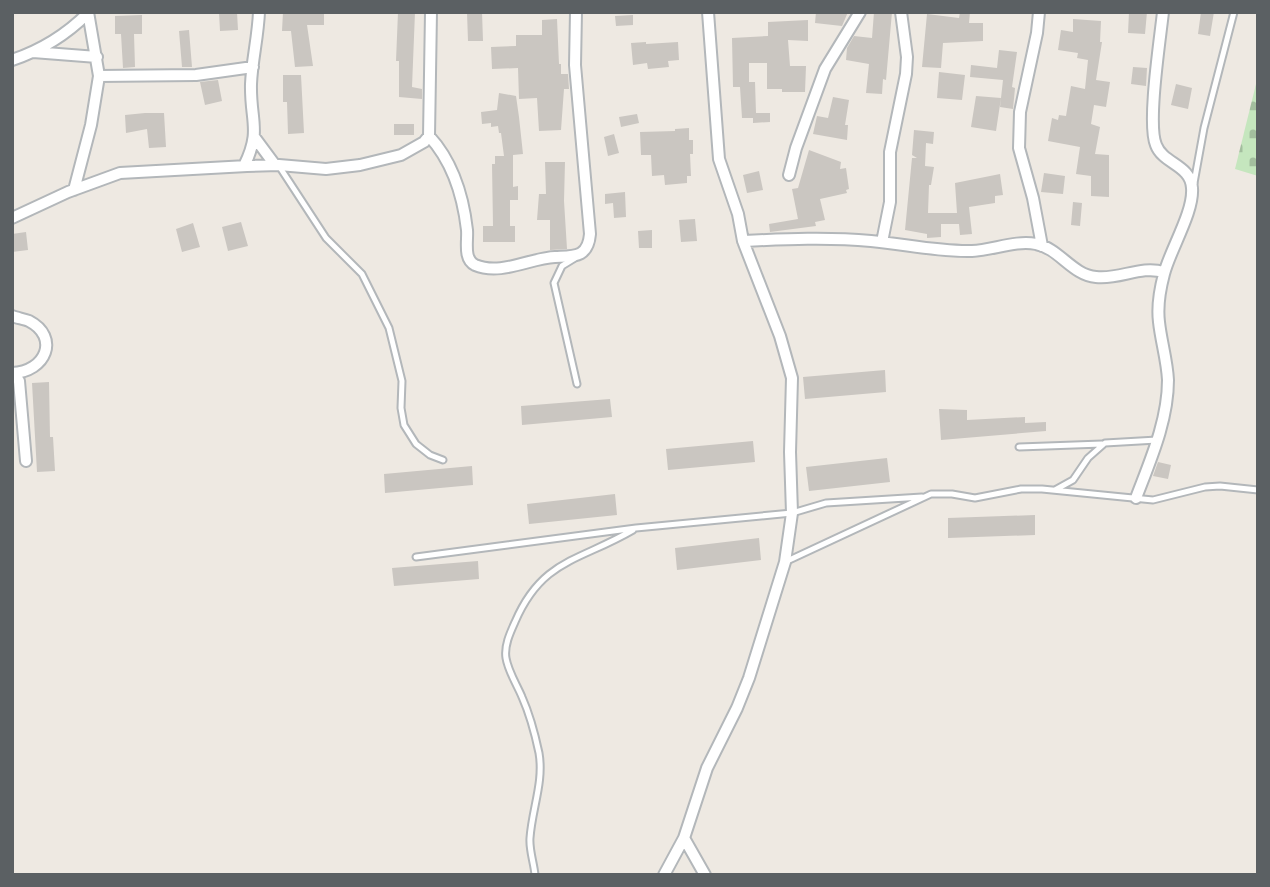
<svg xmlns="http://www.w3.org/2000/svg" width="1270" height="887" viewBox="0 0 1270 887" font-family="'IBM Plex Sans',sans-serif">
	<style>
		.cemetery { fill: url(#cemetery-stones) }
		.building { fill: #cac6c1 }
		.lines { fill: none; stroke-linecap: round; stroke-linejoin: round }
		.service-casing { stroke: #b3b7ba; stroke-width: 9 }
		.minor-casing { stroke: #b3b7ba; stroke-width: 14 }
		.service { stroke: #fff; stroke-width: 5 }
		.minor { stroke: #fff; stroke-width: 10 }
	</style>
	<defs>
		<pattern id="cemetery-stones" width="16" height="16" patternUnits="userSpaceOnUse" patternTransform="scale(1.75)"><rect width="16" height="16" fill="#c5e6be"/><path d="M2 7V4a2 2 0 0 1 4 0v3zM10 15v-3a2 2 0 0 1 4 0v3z" fill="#a3be9e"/></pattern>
	</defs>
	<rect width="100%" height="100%" fill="#eee9e2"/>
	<path class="cemetery" d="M1258 76V176L1235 169Z"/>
	<path class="building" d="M219 12H237L238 30 220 31Z
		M283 12H324V25H307L313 66 295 67 291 31H282Z
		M398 12H415L412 87 422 89V99L399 97V61H396Z
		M467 12H482L483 41H468Z
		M816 12H848L842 26 815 23Z
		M874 12H892L886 80 883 79 882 94 866 93 869 64 846 60 847 48 854 36 872 38Z
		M960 12H970L969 23H983V41L943 43 941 68 922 67 927 14 959 18Z
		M1129 12H1147L1145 34 1128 33Z
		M1201 12H1214L1210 36 1198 34Z
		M142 15V34H134L135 67 123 68 121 34H115V16Z
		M633 15V25L616 26 615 16Z
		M557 19 559 64H561V74H568L569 89H564L561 130 539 131 537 98 519 99 518 68 492 69 491 47 516 46V35H542V20Z
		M1073 19 1101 21 1100 42H1102L1096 80 1110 82 1106 107 1094 105 1091 124 1100 127 1095 154 1109 155V197L1091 196V176L1076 174 1080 147 1048 141 1052 118 1058 120 1059 115 1066 116 1071 86 1085 89 1088 60 1077 58 1078 53 1058 50 1061 30 1073 32Z
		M808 20V41L788 40 790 66H806L805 92H782V89H767V63H749V82H755L756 113H770V122L753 123V118H742L740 87H733L732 38 768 36V22Z
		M189 30 192 67H182L179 31Z
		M646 42V44L678 42 679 60 668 61 669 67 648 69 647 63 633 65 631 43Z
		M999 50 1017 52 1012 87 1015 88 1013 109 1000 107 1003 80 970 77 971 65 997 68Z
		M1133 67 1147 68 1146 86 1131 84Z
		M939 72 965 75 962 100 937 98Z
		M283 75H301L304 133 288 134 287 102H283Z
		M218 80 222 101 205 105 200 82Z
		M1176 84 1192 88 1188 109 1171 105Z
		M499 93 516 96 519 117 523 154 513 155V187L518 186V200H510V226H515V242H483V226H493L492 164H495V156H504L501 133H499L498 126 491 127V123L482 124 481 112 497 110Z
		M976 96 1001 98 996 131 971 127Z
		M833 97 849 100 845 125H848L847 140 813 134 817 116 828 118Z
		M145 113H164L166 147 149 148 147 129 126 133 125 115Z
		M637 114 639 123 621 127 619 117Z
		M394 124H414V135H394Z
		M689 128V140H693V154H690L691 176H687V183L665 185 664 175 652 176 651 155H641L640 132 675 131V129Z
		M914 130 934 132 933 144 926 143 925 166 934 167 931 185H929L928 213H957L955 183 1000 174 1003 195 995 196V203L969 207 972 234 960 235 959 224H941V237L927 238V234L905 230 912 158H917L912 155Z
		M614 134 619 153 608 156 604 137Z
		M809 150 841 162 840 169 846 168 849 189 846 190 847 193 820 199 825 220 815 222 816 226 770 232 769 224 798 219 792 189 798 188Z
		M545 162H565L564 201 567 249 550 250V220H537L539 194H546Z
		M759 171 763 190 747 193 743 175Z
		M1044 173 1065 176 1063 194 1041 192Z
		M625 192 626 217 614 218 613 203 605 204V194Z
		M1073 202 1082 203 1080 226 1071 225Z
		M695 219 697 241 681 242 679 220Z
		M241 222 248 246 228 251 222 227Z
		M193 223 200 247 182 252 176 229Z
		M652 230V248H639L638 231Z
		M26 232 28 250 12 252V234Z
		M885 370 886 392 805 399 803 377Z
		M49 382 50 437H53L55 471 37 472 32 383Z
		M610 399 612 417 522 425 521 406Z
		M939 409 967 410V420L1025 417V423L1046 422V431L941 440Z
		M753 441 755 462 668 470 666 449Z
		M887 458 890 482 809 491 806 467Z
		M1158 462 1171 465 1168 479 1153 476Z
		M472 466 473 485 385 493 384 474Z
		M615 494 617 515 529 524 527 504Z
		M1035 515V535L948 538V518Z
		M759 538 761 560 677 570 675 548Z
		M478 561 479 579 394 586 392 568Z"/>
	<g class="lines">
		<g class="service-casing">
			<path id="service" d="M279 166 326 238 362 274 389 328 402 381 401 408 404 425 416 444 430 455 443 460
				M1194 183 1204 128 1234 12
				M575 258 562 266 554 283 577 384
				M1019 447 1102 444
				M1055 490 1073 480 1088 458 1105 443 1157 440
				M416 557 636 528 792 513 826 503 922 497
				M785 562 931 494H952L975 498 1021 489H1042L1153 500 1205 487 1220 486 1258 490
				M535 875C534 863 529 850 530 838 532 809 544 782 539 753 535 734 530 715 522 697 517 685 508 671 506 658 504 646 510 633 515 622 542 559 580 561 633 530"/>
		</g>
		<g class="minor-casing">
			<path id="minor" d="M1039 12 1037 33 1020 112 1019 148 1033 198 1042 246
				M33 52 97 57
				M12 60C42 50 66 35 88 13
				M99 76 196 75 253 67
				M429 136C453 162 463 195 467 230 468 241 463 259 475 265 501 276 530 258 555 257 574 256 588 258 590 234L575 65 576 12
				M255 138 275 165
				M244 166C262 130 250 121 251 84 252 60 258 37 259 12
				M789 175 796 148 825 69 860 12
				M74 190 91 125 99 76 88 12
				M12 218 68 192 120 173 247 166 279 165 326 169 360 165 401 155 424 142 429 136 431 12
				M743 241C786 239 828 237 871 241 905 244 938 252 972 251 993 250 1016 240 1036 244 1059 248 1072 275 1096 277 1120 280 1140 265 1164 272
				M882 242 890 202V152L906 74 907 57 901 12
				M12 316C17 318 24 319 29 321 60 337 46 372 12 373
				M13 373 19 381 26 461
				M1136 498C1150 461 1168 421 1168 380 1167 360 1161 341 1159 322 1157 306 1160 289 1164 274 1170 250 1194 212 1192 188 1191 165 1163 164 1156 145 1147 124 1160 40 1163 12
				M684 838 705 875
				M664 875 684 838 707 768 737 708 749 678 785 562 792 513 790 452 792 378 780 336 743 241 738 214 719 159 708 12"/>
		</g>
		<use href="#service" class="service"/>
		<use href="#minor" class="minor"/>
	</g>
	<rect width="1270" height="887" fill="none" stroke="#5b6063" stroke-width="28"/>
</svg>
